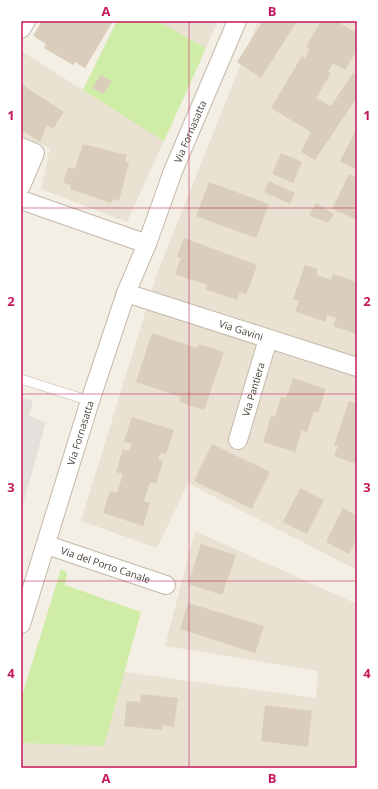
<svg xmlns="http://www.w3.org/2000/svg" width="378" height="789" viewBox="0 0 378 789" font-family="'Open Sans',sans-serif">
	<style>
		.residential { fill: #e9e1d1 }
		.green { fill: #cfeda7 }
		.parking { fill: #e4e1dd }
		.building { fill: #dacdbb }
		.lines { fill: none; stroke-linecap: round; stroke-linejoin: round }
		.lane-casing { stroke: #c3b9a8; stroke-width: 10 }
		.street-casing { stroke: #c3b9a8; stroke-width: 20 }
		.lane { stroke: #fff; stroke-width: 9 }
		.street { stroke: #fff; stroke-width: 18 }
		.grid { fill: none; stroke: #c2185b; stroke-width: 1; stroke-opacity: 0.55 }
		.labels { text-anchor: middle; dominant-baseline: central; stroke-width: 4; stroke-linejoin: round; paint-order: stroke }
		.street-label { font-size: 10px; fill: #473f33; stroke: #fff }
		.neatline { fill: none; stroke: #c2185b; stroke-width: 1.5 }
		.grid-label { font-size: 13px; text-anchor: middle; font-weight: bold; fill: #c2185b }
	</style>
	<rect width="100%" height="100%" fill="#f4efe4"/>
	<path class="residential" d="M117 21H218L127 222 41 189 50 148 21 136V51L83 90Z
		M258 21H357V570L188 483 157 548 81 521 157 274Z
		M195 531 357 604V768H21V743L104 746 124 672 316 698 318 671 165 646Z"/>
	<path class="green" d="M117 21H157L206 48 164 141 83 90Z
		M61 569 65 571 67 574 65 585 141 612 104 746 21 743V699Z"/>
	<path class="parking" d="M21 398 33 400 29 416 46 422 21 512Z"/>
	<path class="building" d="M42 21H113L85 68 75 62 73 65 44 48 46 44 33 36Z
		M263 21H297L261 78 237 62Z
		M321 21H336L357 33V50L345 70 333 63 328 72 331 73 316 98 331 106 353 73 355 75 357 71V97L315 160 301 152 311 132 271 108 302 56 305 58 310 49 306 47Z
		M101 75 112 81 103 94 92 88Z
		M21 84 64 112 53 129 47 125 40 142 21 130Z
		M357 128V170L340 161Z
		M83 144 127 155 125 162 129 163 119 201 112 199 111 203 70 189 71 185 63 183 68 167 75 169Z
		M281 153 302 162 293 183 272 174Z
		M349 174 357 178V220L332 209Z
		M269 181 295 193 290 204 264 192Z
		M209 182 269 204 256 238 196 216Z
		M316 203 334 214 328 223 309 215Z
		M184 238 257 265 246 295 240 292 237 300 205 289 207 285 175 274 181 258 177 257Z
		M305 265 317 269V275L331 280 333 274 357 282 355 288 357 289V334L333 326 336 318 327 315 325 322 295 311 299 301 293 299Z
		M152 333 197 348 199 344 224 352 204 410 179 402 181 397 136 382Z
		M293 378 326 389 318 413 314 411 307 432 302 430 295 452 263 442 271 416 275 417 281 397 286 398Z
		M349 401 357 404V464L334 456 338 446 334 445Z
		M132 417 174 430 166 454 160 453 158 460 163 461 156 484 150 482 144 501 150 503 143 526 103 513 110 491 117 493 123 474 116 472 123 449 129 451 132 444 124 441Z
		M212 444 270 472 252 509 194 481Z
		M300 488 324 500 307 534 283 522Z
		M343 508 357 516V538L349 554 326 542Z
		M201 544 236 555 222 595 188 584Z
		M188 603 264 626 255 653 180 629Z
		M141 694 178 698 174 727 163 725 162 730 124 726 127 701 140 702Z
		M265 705 312 711 308 747 261 741Z"/>
	<g class="lines">
		<g class="lane-casing">
			<path id="lane" d="M21 379 90 401"/>
		</g>
		<g class="street-casing">
			<g id="street">
				<path d="M21 29 26 21"/>
				<path d="M21 147 35 153 21 186"/>
				<path d="M21 200 147 244"/>
				<path id="s1" d="M126 293 357 367"/>
				<path id="s2" d="M238 440 268 339"/>
				<path id="s3" d="M47 545 166 585"/>
				<path id="s4" d="M21 624 90 401 126 293 147 244 173 171 237 21"/>
			</g>
		</g>
		<use href="#lane" class="lane"/>
		<use href="#street" class="street"/>
	</g>
	<path class="grid" d="M189 21V768M21 208H357M21 394H357M21 581H357"/>
	<g class="labels">
		<g class="street-label">
			<text stroke="none"><textPath href="#s4" startOffset="521">Via Fornasatta</textPath></text>
			<text stroke="none"><textPath href="#s1" startOffset="121">Via Gavini</textPath></text>
			<text stroke="none"><textPath href="#s2" startOffset="53">Via Pantiera</textPath></text>
			<text stroke="none"><textPath href="#s4" startOffset="200">Via Fornasatta</textPath></text>
			<text stroke="none"><textPath href="#s3" startOffset="62">Via del Porto Canale</textPath></text>
		</g>
	</g>
	<rect width="378" height="789" fill="none" stroke="#ffffff" stroke-width="44"/>
	<rect x="22" y="22" width="334" height="745" class="neatline"/>
	<g class="grid-label">
		<text x="106" y="16">A</text>
		<text x="272" y="16">B</text>
		<text x="11" y="120">1</text>
		<text x="367" y="120">1</text>
		<text x="11" y="306">2</text>
		<text x="367" y="306">2</text>
		<text x="11" y="492">3</text>
		<text x="367" y="492">3</text>
		<text x="11" y="678">4</text>
		<text x="367" y="678">4</text>
		<text x="106" y="783">A</text>
		<text x="272" y="783">B</text>
	</g>
</svg>
